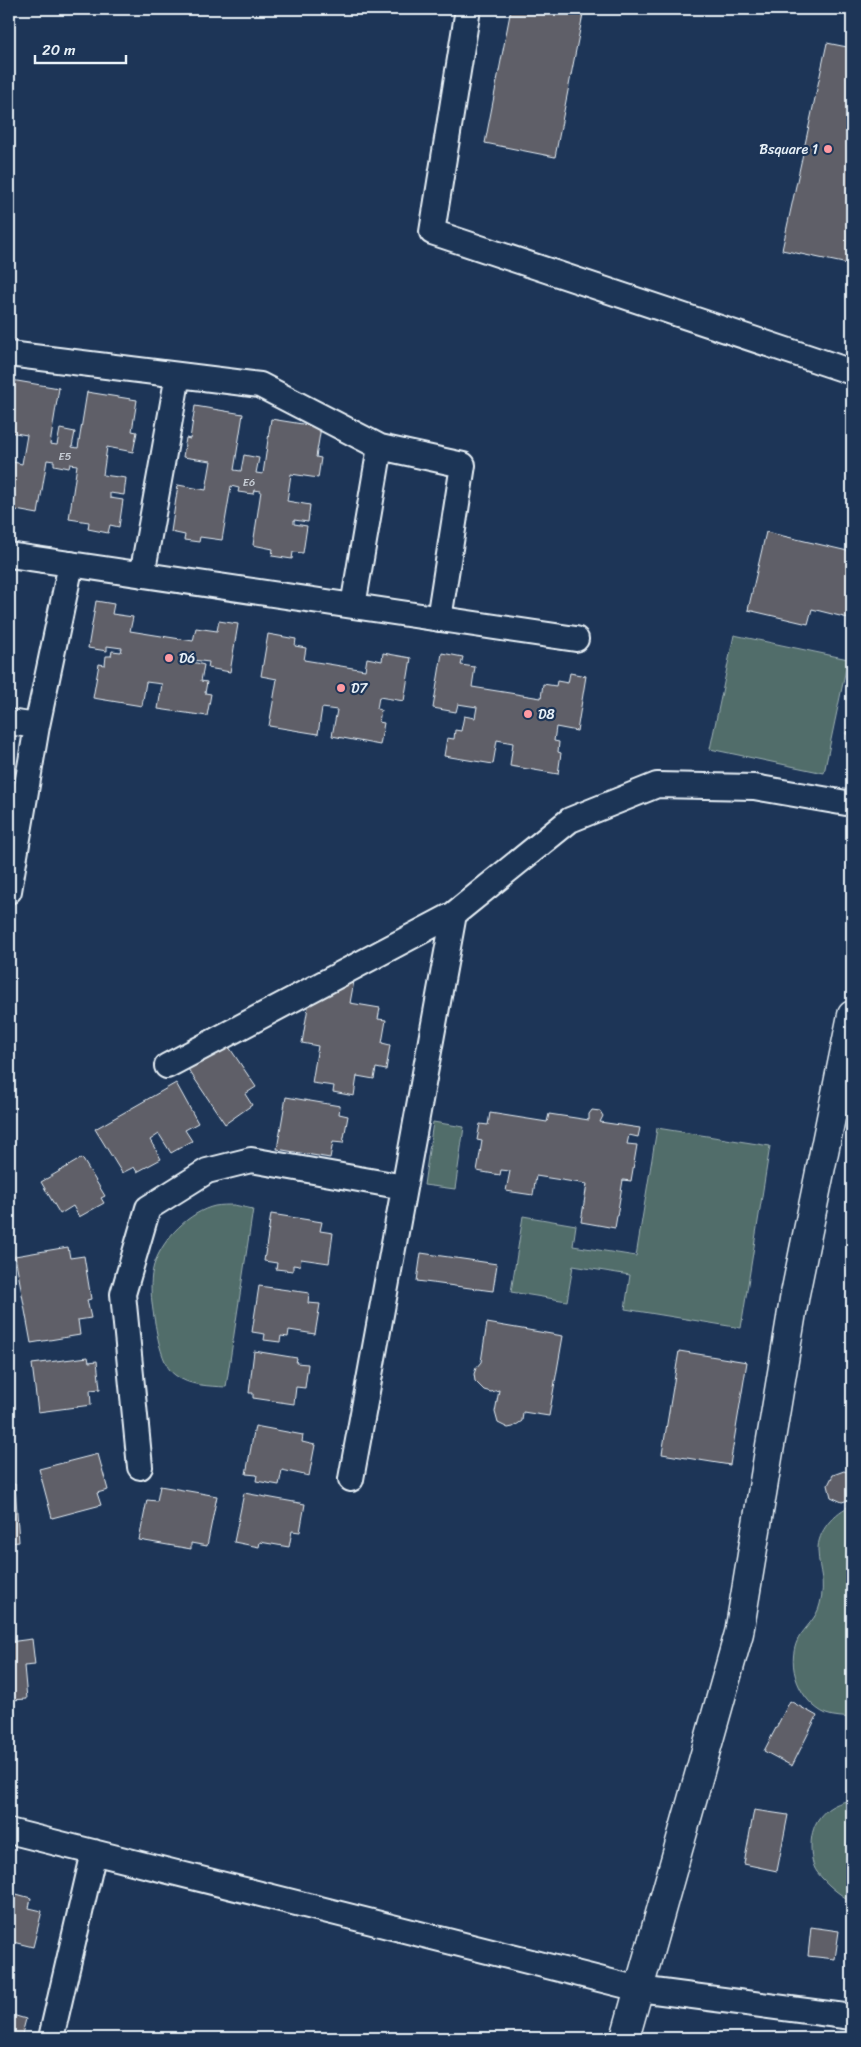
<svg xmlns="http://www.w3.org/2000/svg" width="861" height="2047" viewBox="0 0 861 2047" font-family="Sriracha,sans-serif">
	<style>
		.green { fill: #516d6b; stroke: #9cafb2 }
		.building { fill: #5e5f68; stroke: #e8f1f8 }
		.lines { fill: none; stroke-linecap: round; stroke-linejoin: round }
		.minor-casing { stroke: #e8f1f8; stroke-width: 28 }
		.tertiary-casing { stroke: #e8f1f8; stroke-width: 31 }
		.minor { stroke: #1d3557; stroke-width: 24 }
		.tertiary { stroke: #1d3557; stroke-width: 28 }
		.poi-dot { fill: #ff9aa2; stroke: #1d3557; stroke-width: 2 }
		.labels { text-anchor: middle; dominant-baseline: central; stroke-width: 4.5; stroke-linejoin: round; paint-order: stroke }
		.number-label { font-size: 11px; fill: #c6ccd4 }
		.poi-label { font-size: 14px; fill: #e8f1f8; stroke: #1d3557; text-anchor: start }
	</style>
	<rect width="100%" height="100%" fill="#1d3557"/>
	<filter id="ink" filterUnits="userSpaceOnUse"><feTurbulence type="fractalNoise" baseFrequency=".02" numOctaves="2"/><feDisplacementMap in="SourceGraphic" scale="10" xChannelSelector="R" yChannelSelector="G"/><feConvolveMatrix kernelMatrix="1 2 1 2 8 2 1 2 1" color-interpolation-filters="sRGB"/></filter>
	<g filter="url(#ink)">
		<path class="green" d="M734 635 848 659 824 773 710 749Z
			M433 1122 464 1127 455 1189 424 1185Z
			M657 1128 770 1146 741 1328 625 1309 630 1275 573 1266 567 1301 511 1292 523 1216 576 1225 573 1246 636 1256Z
			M234 1205 253 1209 226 1387C209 1386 189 1386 175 1375 165 1369 159 1345 157 1334 153 1312 147 1283 155 1262 164 1238 189 1212 215 1206 221 1205 228 1205 234 1205Z
			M852 1505V1718C845 1717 833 1717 826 1714 800 1702 785 1666 798 1639 805 1627 817 1618 820 1604 826 1581 819 1573 818 1551 817 1531 835 1512 852 1505Z
			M852 1800V1902C839 1894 827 1885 817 1872 812 1865 811 1855 811 1846 811 1820 826 1804 852 1800Z"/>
		<path class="building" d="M511 9H584L555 157 485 143Z
			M827 43 852 48V254L848 264 782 250Z
			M11 380 59 388 50 444 57 445 60 429 75 432 72 447 78 448 87 392 137 400 132 431 137 432 133 452 107 447 103 475 126 478 124 495 110 493V498L123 500 119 527 110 525 108 533 88 529 89 522 69 519 77 465 70 464 69 468 54 465V461L47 460 38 514 16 510 15 516 9 515V461L22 464 27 435 9 432V393Z
			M195 406 243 414 234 470 241 471 244 455 259 458 256 473 263 474 271 419 321 427 316 457 321 458 318 478 291 474 287 501 310 505 308 522 294 520V524L307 526 303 553 293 552 292 559 272 556 273 549 253 545 261 491 254 490 253 494 238 492 239 488 231 486 222 540 200 537 199 542 184 540 185 535 171 532 178 485 206 490 211 461 183 457 186 438 190 439Z
			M766 532 852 552V619L812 609 808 624 748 610Z
			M96 601 114 604 112 614 133 617 130 631 193 641 196 628 217 631 219 621 238 624 230 672 208 668 209 662 193 660V662L204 665 201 681 207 682 205 693 211 694 207 716 158 709 162 684 146 682 142 706 93 698 99 664 105 665 106 656H111L112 651 121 652 122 648 107 646V651L88 648Z
			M268 634 296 639 295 646 306 648 304 660 365 670 367 658 382 661 383 653 411 658 404 701 379 697 377 709 381 710 379 722 384 723 380 745 332 736 337 710 322 708 318 734 269 726 277 679 261 676Z
			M442 653 463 657 461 665 475 667 472 687 541 698 543 684 556 686 557 681 568 683 570 673 586 676 577 731 556 727 554 741 559 742 558 752 561 753 558 774 510 766 513 743 497 740 493 764 444 756 447 738 454 739 455 730 461 731 464 716 475 718 477 707 458 704 456 712 433 708Z
			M852 702V735L846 734Z
			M354 981 350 1003 380 1008 378 1019 386 1020 382 1043 390 1045 386 1070 376 1068 374 1079 357 1076 354 1096 333 1092 334 1086 312 1083 318 1046 302 1043 309 1001Z
			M227 1044 256 1087 245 1094 252 1105 225 1124 188 1069Z
			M176 1083 198 1123 185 1130 192 1141 171 1153 159 1134 150 1140 161 1159 137 1172 134 1167 122 1173 95 1129Z
			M286 1097 340 1106 339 1114 348 1116 343 1143 333 1142 330 1158 277 1149Z
			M592 1110 600 1111 603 1116 600 1122 640 1128 638 1137 629 1135 627 1144 637 1145 631 1181 623 1180 615 1228 581 1222 587 1184 536 1176 533 1195 506 1191 510 1171 501 1170 500 1175 477 1171 482 1141 477 1140 480 1124 488 1125 490 1113 547 1122 549 1114 589 1120V1114Z
			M82 1158 105 1196 101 1198 104 1203 79 1217 73 1206 60 1214 41 1182Z
			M271 1214 322 1222 320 1231 333 1233 329 1263 301 1259 300 1266 293 1265V1271L276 1269 277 1263 264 1261Z
			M68 1247 70 1258 84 1256 91 1299 87 1300 91 1318 78 1320 80 1335 31 1343 15 1256Z
			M421 1253 497 1264 493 1291 417 1281Z
			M259 1286 309 1293 308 1303 320 1304 315 1334 289 1330 288 1337 281 1336 280 1342 264 1340 265 1334 252 1332Z
			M487 1323 563 1336 549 1416 523 1412 522 1421 513 1427 508 1428 498 1423 495 1412 499 1390 491 1392 484 1390 475 1381 474 1374 476 1368 481 1362Z
			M254 1351 297 1358 296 1363 308 1364 305 1388 296 1387 294 1404 253 1398V1393H249Z
			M679 1351 747 1362 730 1465 662 1454Z
			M88 1357 89 1362 97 1361 100 1389 90 1390 91 1405 38 1412 32 1364Z
			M255 1426 303 1435 302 1442 315 1445 309 1476 282 1470 279 1485 256 1481 257 1475 246 1474Z
			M9 1433 11 1456 9 1457Z
			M98 1454 108 1490 97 1493 101 1505 52 1518 39 1469Z
			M844 1471 852 1474V1499L842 1502 831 1497 828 1485 833 1475Z
			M15 1484 19 1542 9 1543V1485Z
			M160 1486 217 1496 207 1546 191 1543V1549L139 1540 147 1500 157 1501Z
			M244 1493 305 1504 300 1532 292 1531 289 1547 260 1542 259 1547 234 1542Z
			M32 1639 35 1665 24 1666 27 1699 11 1700 10 1692 9 1693V1642Z
			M790 1701 817 1716 792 1766 764 1751Z
			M754 1810 788 1815 777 1871 744 1864Z
			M9 1892 31 1898 29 1908 42 1911 33 1947 9 1941Z
			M811 1927 839 1931 835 1959 808 1956Z
			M9 2014 26 2019 21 2038H9Z
			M487 2035 502 2038H486Z"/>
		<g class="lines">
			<g class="minor-casing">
				<path id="minor" d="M468 9 432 232 852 372
					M9 354 260 385 380 447
					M9 555 576 639
					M142 575 178 375
					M353 606 380 447 463 465 439 619
					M9 722 37 726
					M9 891 37 726 71 564
					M167 1066 454 914 570 820 657 785 754 787 852 804
					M140 1467 123 1294 148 1208 207 1171 251 1160 404 1187
					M351 1479 454 914
					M9 1831 639 1989 852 2017
					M51 2038 94 1852"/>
			</g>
			<g class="tertiary-casing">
				<path id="tertiary" d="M625 2038 739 1633 795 1294 852 1015"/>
			</g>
			<use href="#minor" class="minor"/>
			<use href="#tertiary" class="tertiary"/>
		</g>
	</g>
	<g class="poi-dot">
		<circle cx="828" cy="149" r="5"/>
		<circle cx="169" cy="658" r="5"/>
		<circle cx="341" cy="688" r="5"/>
		<circle cx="528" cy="714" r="5"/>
	</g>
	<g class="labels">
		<g class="number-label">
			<text x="65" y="456">E5</text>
			<text x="249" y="482">E6</text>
		</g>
		<g class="poi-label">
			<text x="818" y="149" text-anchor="end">Bsquare 1</text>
			<text x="179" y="658">D6</text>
			<text x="351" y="688">D7</text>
			<text x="538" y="714">D8</text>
		</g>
	</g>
	<rect width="861" height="2047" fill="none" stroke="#1d3557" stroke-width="30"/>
	<rect x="15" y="15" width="831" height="2017" fill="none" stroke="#e8f1f8" stroke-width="2" filter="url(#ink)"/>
	<path d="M35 55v8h91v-8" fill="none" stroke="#e8f1f8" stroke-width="2.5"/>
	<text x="42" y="55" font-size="15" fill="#e8f1f8" stroke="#1d3557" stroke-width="4" paint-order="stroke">20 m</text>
</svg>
